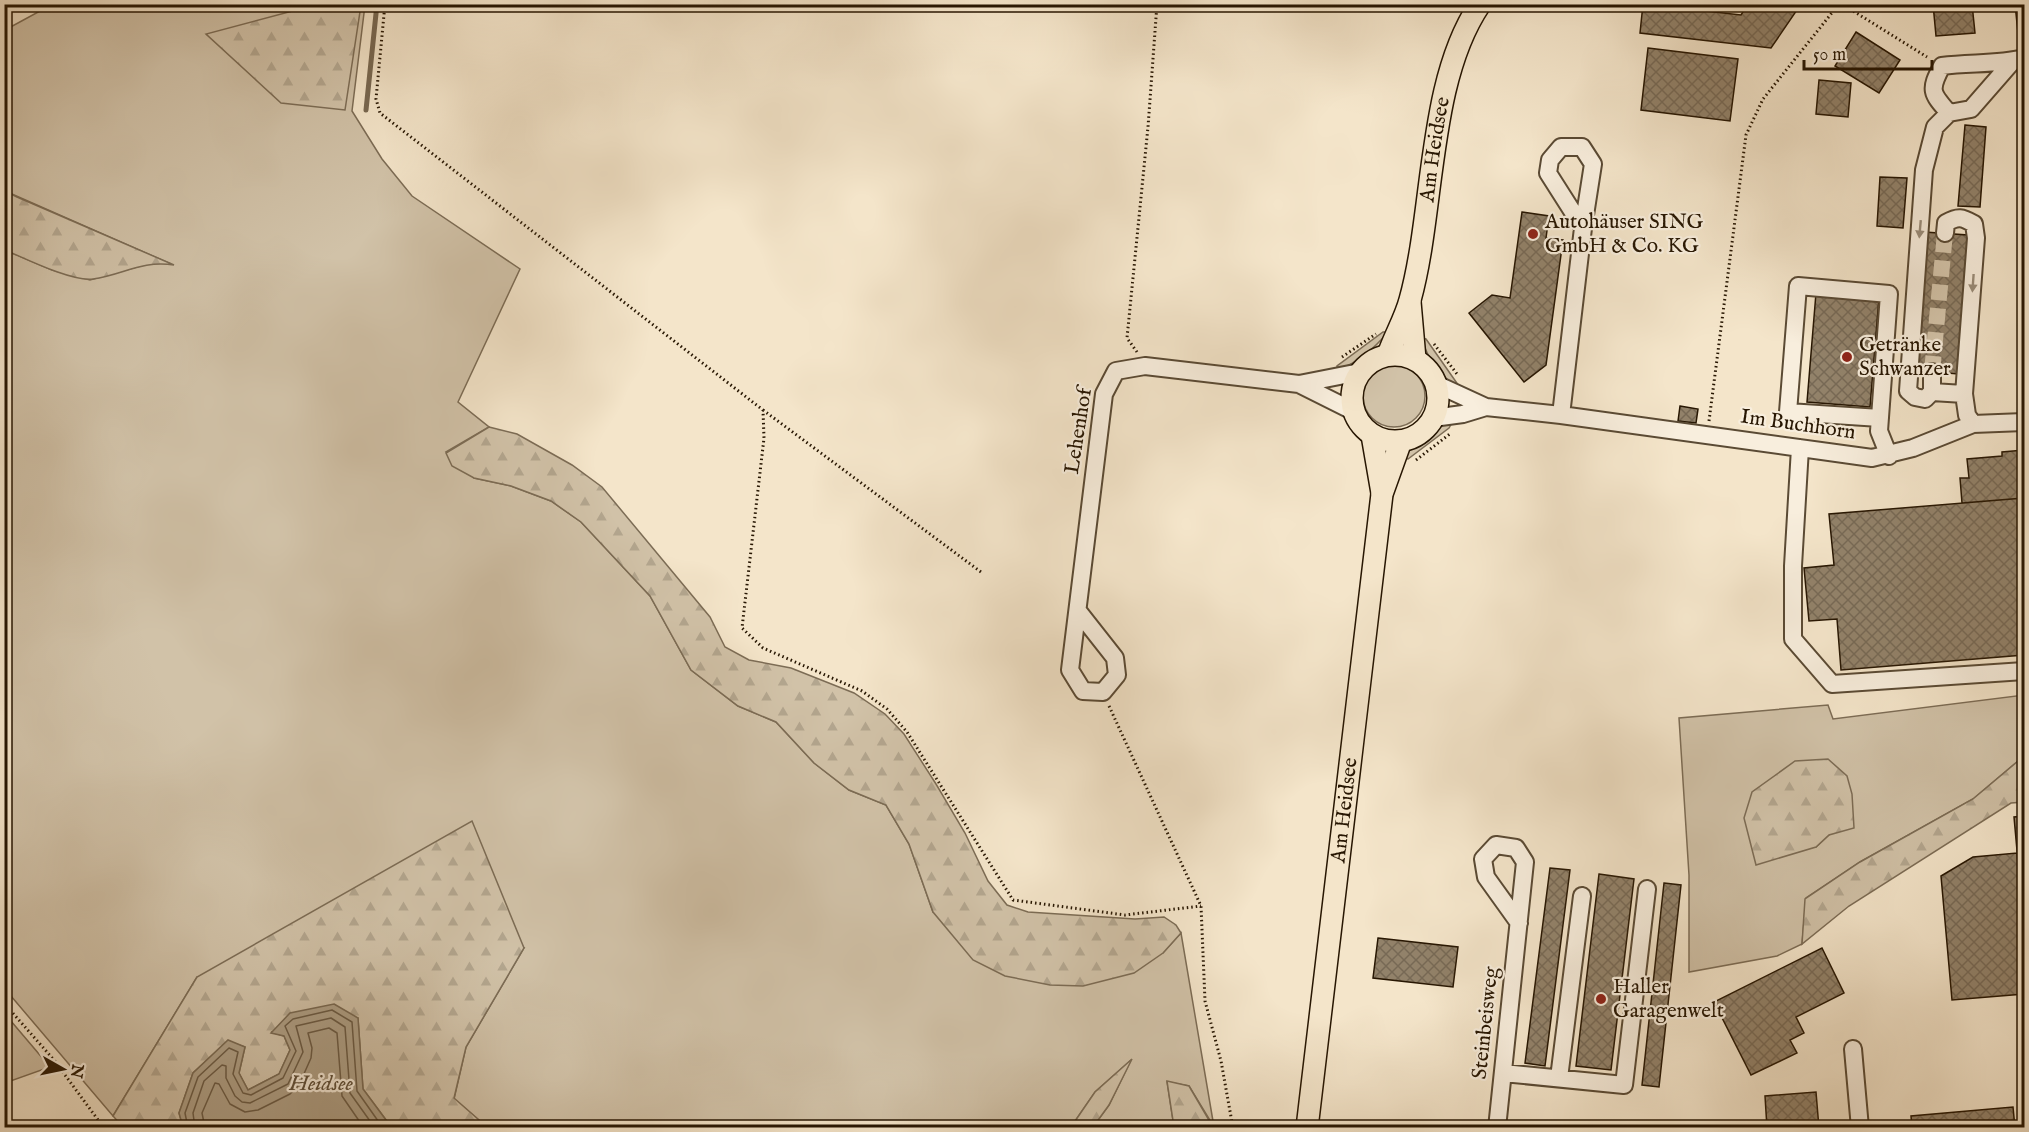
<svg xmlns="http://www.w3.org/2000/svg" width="2029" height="1132" viewBox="0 0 2029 1132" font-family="'IM FELL English',serif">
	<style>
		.green { fill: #d1c2a8; stroke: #7c6c55; stroke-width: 1.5; fill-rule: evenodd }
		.forest { fill: url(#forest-firs); stroke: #7c6c55; stroke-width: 1.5 }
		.water { fill: #ae9f86; stroke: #786851; stroke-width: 1.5 }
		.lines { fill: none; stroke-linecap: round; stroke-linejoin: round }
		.shore { stroke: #6a5a44; stroke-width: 1.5 }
		.stream { stroke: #786851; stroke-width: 5 }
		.building { fill: url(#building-cross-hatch); stroke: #271602; stroke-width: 1.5 }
		.minor-tunnel { stroke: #d5c6ac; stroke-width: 16; stroke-dasharray: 16 8; stroke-linecap: butt }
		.minor-casing { stroke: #5a4a34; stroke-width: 20 }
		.major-casing { stroke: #271602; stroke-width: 24 }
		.path { stroke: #271602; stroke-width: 3; stroke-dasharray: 1.5 3; stroke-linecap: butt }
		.minor { stroke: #f8eedd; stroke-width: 16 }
		.major { stroke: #f4e5ca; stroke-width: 21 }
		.oneway { fill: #9a8d7a }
		.poi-dot { fill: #8f2418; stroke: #f8eedd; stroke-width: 2 }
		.labels { text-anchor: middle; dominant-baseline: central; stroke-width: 4.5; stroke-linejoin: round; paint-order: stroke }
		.street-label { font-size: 21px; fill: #271602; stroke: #f8eedd }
		.poi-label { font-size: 21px; fill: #271602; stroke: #f8eedd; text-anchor: start }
		.water-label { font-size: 22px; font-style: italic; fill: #5d4d37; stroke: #f8eedd }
	</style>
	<defs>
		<pattern id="forest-firs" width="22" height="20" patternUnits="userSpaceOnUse" patternTransform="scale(1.5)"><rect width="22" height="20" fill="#d1c2a8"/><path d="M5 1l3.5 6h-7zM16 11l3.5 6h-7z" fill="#b3a68f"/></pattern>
		<pattern id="building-cross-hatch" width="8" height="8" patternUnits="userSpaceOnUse" patternTransform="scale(1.5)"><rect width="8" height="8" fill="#92826a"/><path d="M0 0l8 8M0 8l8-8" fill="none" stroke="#776955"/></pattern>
	</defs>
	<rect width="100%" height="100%" fill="#f4e5ca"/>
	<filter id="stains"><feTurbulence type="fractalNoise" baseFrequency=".00333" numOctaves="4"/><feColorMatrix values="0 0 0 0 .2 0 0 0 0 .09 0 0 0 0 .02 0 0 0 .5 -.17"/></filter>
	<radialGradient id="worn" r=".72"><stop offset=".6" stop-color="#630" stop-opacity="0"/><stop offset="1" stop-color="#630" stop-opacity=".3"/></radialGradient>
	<path class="green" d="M51 5H365L352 111 382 159 412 196 520 269 458 402 489 427 446 452 474 478 511 486 551 501 581 522 650 596 691 670 738 706 776 722 814 763 849 790 886 805 909 844 933 912 1163 953 1181 933 1214 1127 1189 1086 1167 1082 1174 1127H1093L1109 1105 1131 1060 1095 1092 1071 1127H487L454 1099 466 1047 524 948 197 977 113 1116 5 989V250L52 270 90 280 155 262 171 264 5 191V30Z
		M1383 332H1388C1375 348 1356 364 1337 370V366Z
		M1421 338 1426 339 1461 389C1440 377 1429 361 1421 338Z
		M1363 396a31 31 0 1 1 62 0a31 31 0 1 1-62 0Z
		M1453 421 1449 428 1408 459 1402 458C1415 440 1432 429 1453 421Z
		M2024 695V756L1973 799 1860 862 1806 898 1802 944 1777 956 1689 972V875L1679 718 1828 705 1833 719ZM1752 792 1829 835 1816 847Z
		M5 1014 50 1067 5 1083Z"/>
	<path class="forest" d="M315 5H361L345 110 281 103 206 34Z
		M5 191 17 197 174 265C141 260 123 275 93 279 72 282 24 258 5 250Z
		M489 427 517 434 572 465 602 487 710 617 725 647 749 660 791 668 854 693 885 714 904 734 936 784 965 833 988 881 1007 905 1028 912 1135 919 1164 917 1176 925 1181 933 1163 953 1134 973 1083 986 1050 985 1005 976 973 960 933 912 909 844 886 805 849 790 814 763 776 722 738 706 691 670 650 596 581 522 551 501 511 486 474 478 452 466 446 453Z
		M2024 756V802L2011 803 1849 906 1802 944 1805 899 1860 862 1973 799Z
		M1828 759 1847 776 1852 794 1854 828 1829 835 1816 847 1756 865 1744 818 1752 792 1795 761Z
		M472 821 524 948 466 1047 454 1098 487 1127H389L386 1120 363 1089 358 1018 271 1032 284 1036 290 1050 279 1074 248 1090 239 1073 245 1047 228 1041 193 1073 179 1113 183 1127H123L113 1116 197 977Z
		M1132 1059 1109 1105 1093 1127H1071L1095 1092Z
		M1167 1081 1189 1086 1213 1127H1174Z"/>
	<path class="water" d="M334 1004 358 1018 363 1089 386 1120 389 1127H183L179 1113 193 1073 228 1040 245 1047 239 1073 248 1090 279 1074 290 1050 284 1036 271 1033 290 1013Z"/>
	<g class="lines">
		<path class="shore" d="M188 1128 185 1113 198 1077 229 1048 238 1052 233 1074 243 1093 251 1095 283 1078 296 1051 285 1026 293 1019 332 1010 352 1022 357 1091 383 1128
			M195 1128 193 1113 204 1081 222 1065 226 1066V1078L235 1096 242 1102 250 1103 288 1084 303 1052 296 1026 331 1018 345 1027 350 1093 375 1128
			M205 1128 202 1113 215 1083 219 1084 230 1104 245 1112 258 1110 290 1094 299 1085 311 1058 312 1048 308 1033 329 1028 337 1033 342 1096 364 1128"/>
		<path class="stream" d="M366 110 377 4"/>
	</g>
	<path class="building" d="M1643 4 1741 15 1748 4H1801L1771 48 1640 33Z
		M1933 4H1972L1975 33 1936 36Z
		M2015 4H2024V31L2018 33Z
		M1856 32 1900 60 1879 93 1835 66Z
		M1648 48 1738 59 1730 121 1641 110Z
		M1819 80 1851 83 1848 117 1816 114Z
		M1965 125 1986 127 1980 207 1958 206Z
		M1880 177 1907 178 1903 228 1877 226Z
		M1522 212 1549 216 1546 238 1563 240 1546 365 1524 382 1469 313 1492 295 1510 298Z
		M1924 232 1968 235 1958 374 1925 371V376L1914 375Z
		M1816 293 1879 298 1870 407 1807 402Z
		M1680 406 1698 409 1696 423 1678 421Z
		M2024 450V498L1962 503 1960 478H1969L1967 459 2002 456V452Z
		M2024 498V655L1841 670 1837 619 1809 621 1804 568 1834 565 1829 514Z
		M2024 816V873H2019L2014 817Z
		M2017 853 2024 938V994L1952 1000 1941 876 1973 857Z
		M1550 868 1570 870 1545 1066 1525 1063Z
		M1599 874 1634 879 1611 1070 1576 1066Z
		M1664 883 1681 885 1659 1087 1642 1085Z
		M1378 938 1458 947 1453 987 1373 978Z
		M1822 948 1844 993 1796 1017 1804 1033 1790 1040 1797 1053 1751 1075 1714 1002Z
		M1816 1092 1819 1128H1767L1765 1096Z
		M2013 1107 2015 1128H1912L1911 1116Z"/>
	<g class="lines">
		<path class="minor-tunnel" d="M1932 372 1945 233"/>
		<g class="minor-casing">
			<path id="minor" d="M2012 62 1971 109 1949 113C1931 93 1929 90 1942 66 1969 62 1998 65 2024 58
				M1945 233 1946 223C1958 216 1962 217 1974 224L1976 238 1964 394 1967 415 1973 424
				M1932 372V392L1925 399 1915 397 1908 391 1924 170 1935 127 1949 113
				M1299 384 1353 411
				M1436 384 1486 407 1561 415 1872 458 1913 448 1973 424 2024 422
				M1932 392 1964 394
				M1561 415 1583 228 1548 173 1550 160 1561 147H1582L1593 164 1583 228
				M1433 418 1463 414 1486 407
				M1880 418 1788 412 1798 286 1889 294 1879 431 1889 456
				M1800 448 1793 566V639L1832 684 2024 671
				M1078 611 1115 658 1117 675 1103 692 1083 691 1070 670 1104 394 1116 371 1145 366 1299 384 1360 372
				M1853 1049 1860 1128
				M1503 1073 1624 1085 1647 889
				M1559 1078 1582 896
				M1497 1128 1525 862 1516 848 1496 845 1483 859 1486 877 1519 923"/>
		</g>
		<g class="major-casing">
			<g id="major">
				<path d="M1410 302 1415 359"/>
				<circle cx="1395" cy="398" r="43"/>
				<path id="s1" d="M1388 355C1394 337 1405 319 1410 300 1435 210 1427 82 1480 4"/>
				<path d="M1372 435 1382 493"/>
				<path id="s2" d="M1307 1128 1382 494 1401 441"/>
			</g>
		</g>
		<path class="path" d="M385 4 376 99 380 113 763 410 764 438 742 628 763 648 862 691 887 709 907 732 1013 900 1125 915 1201 906
			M1842 4 1927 57
			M1434 344 1457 374
			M1137 352 1127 338 1148 127 1157 4
			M1342 357 1376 334
			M763 410 981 572
			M1709 421 1746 135 1763 99 1839 4
			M1416 460 1451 433
			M1109 706 1201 906 1205 1001 1221 1061 1233 1128
			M4 1003 54 1060 104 1128"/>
		<use href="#minor" class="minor"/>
		<use href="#major" class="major"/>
	</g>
	<defs><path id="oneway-solid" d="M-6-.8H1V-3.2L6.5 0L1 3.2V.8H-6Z" transform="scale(1.5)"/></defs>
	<g class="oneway">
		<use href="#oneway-solid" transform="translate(1920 229) rotate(95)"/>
		<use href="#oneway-solid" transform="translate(1973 283) rotate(94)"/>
	</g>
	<g class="poi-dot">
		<circle cx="1533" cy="234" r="6"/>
		<circle cx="1847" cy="357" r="6"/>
		<circle cx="1601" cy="999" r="6"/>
	</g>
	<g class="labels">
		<g class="street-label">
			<text stroke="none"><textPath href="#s1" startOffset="212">Am Heidsee</textPath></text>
			<text transform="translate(1798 425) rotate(8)">Im Buchhorn</text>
			<text transform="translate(1079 431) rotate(-81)">Lehenhof</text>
			<text stroke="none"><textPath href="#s2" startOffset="320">Am Heidsee</textPath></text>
			<text transform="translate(1486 1023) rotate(-84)">Steinbeisweg</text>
		</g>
		<g class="poi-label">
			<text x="1545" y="222">Autohäuser SING<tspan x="1545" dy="24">GmbH &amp; Co. KG</tspan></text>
			<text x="1859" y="345">Getränke<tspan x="1859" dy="24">Schwanzer</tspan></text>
			<text x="1613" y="987">Haller<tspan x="1613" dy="24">Garagenwelt</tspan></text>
		</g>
		<g class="water-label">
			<text x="321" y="1084">Heidsee</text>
		</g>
	</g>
	<rect width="2029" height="1132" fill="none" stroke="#f4e5ca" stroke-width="24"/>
	<rect x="6" y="6" width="2017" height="1120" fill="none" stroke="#271602" stroke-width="3"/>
	<rect x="12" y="12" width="2005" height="1108" fill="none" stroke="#271602" stroke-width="1.5"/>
	<g transform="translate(63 1069) rotate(99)" stroke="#f8eedd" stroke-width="4.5" paint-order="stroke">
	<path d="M0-4.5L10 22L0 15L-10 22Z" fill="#271602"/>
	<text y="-9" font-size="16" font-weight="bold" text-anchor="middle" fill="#271602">N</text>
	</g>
	<path d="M1804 60v9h128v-9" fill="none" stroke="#271602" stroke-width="3"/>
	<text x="1813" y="60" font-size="18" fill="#271602" stroke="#f8eedd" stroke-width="4.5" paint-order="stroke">50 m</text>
	<rect width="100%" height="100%" filter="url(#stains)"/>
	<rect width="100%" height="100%" fill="url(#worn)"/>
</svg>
